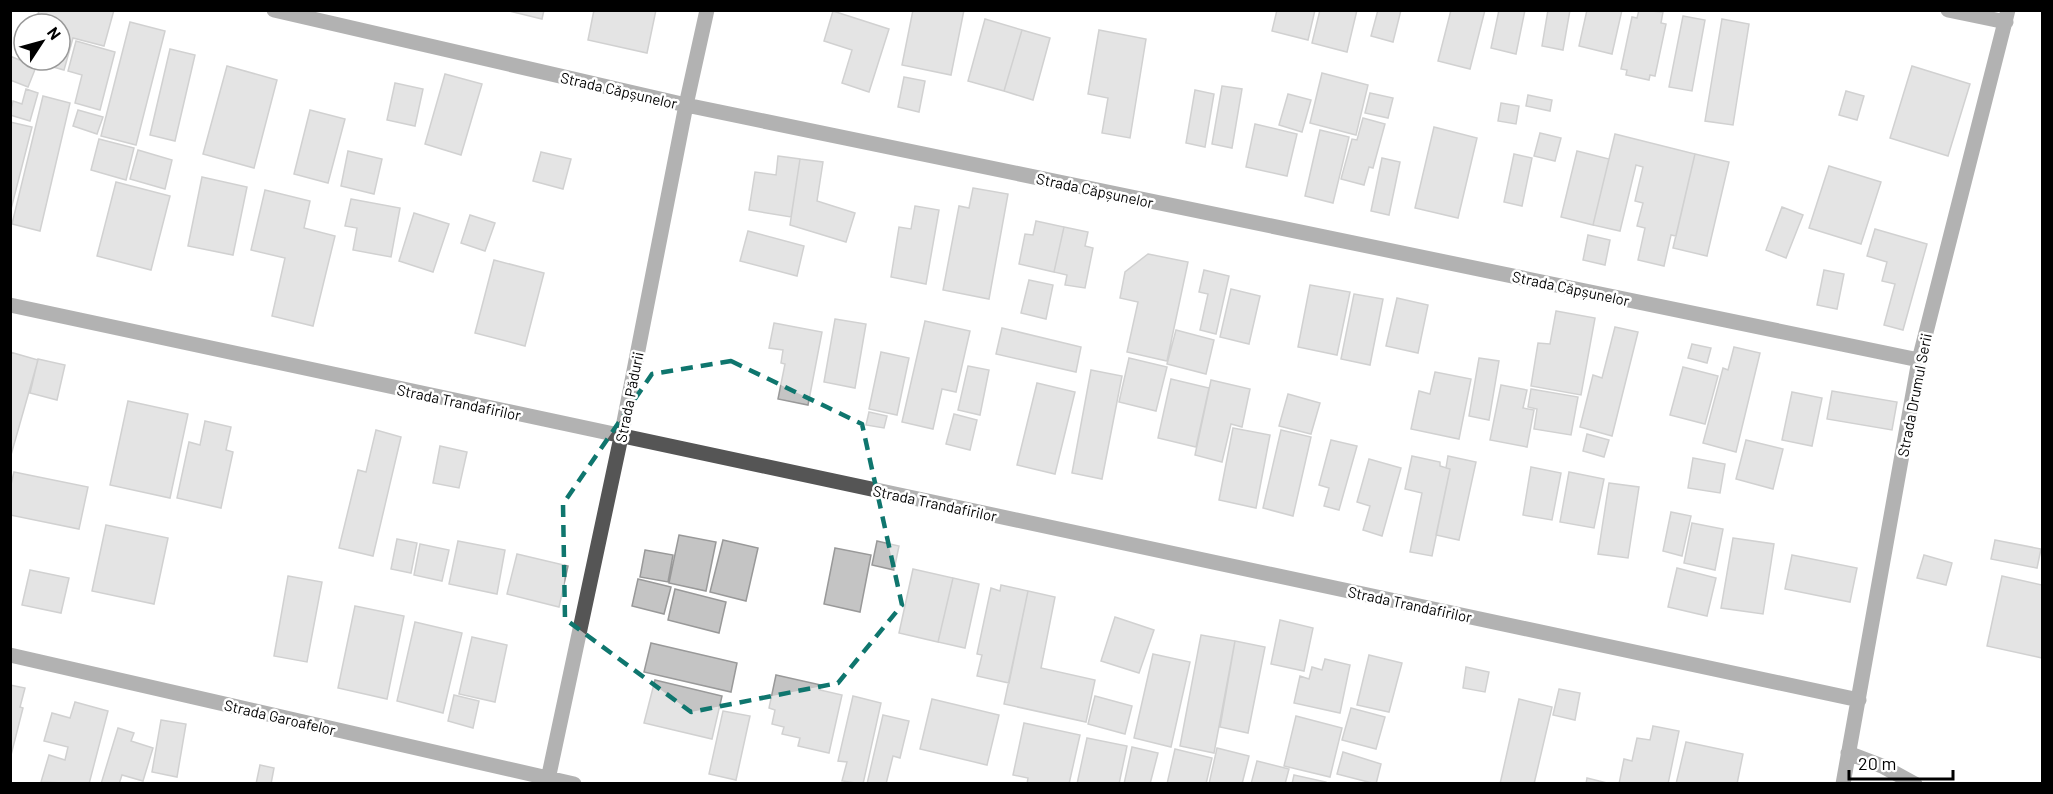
<svg xmlns="http://www.w3.org/2000/svg" width="2053" height="794" viewBox="0 0 2053 794" font-family="Barlow,sans-serif">
	<style>
		.building { fill: #c4c4c4; stroke: #999; stroke-width: 1.5 }
		.lines { fill: none; stroke-linecap: round; stroke-linejoin: round }
		.minor { stroke: #555; stroke-width: 15 }
		.marked { fill: none; stroke: #0f766e; stroke-width: 4.5; stroke-dasharray: 12 8; stroke-linejoin: round }
		.labels { text-anchor: middle; dominant-baseline: central; stroke-width: 5; stroke-linejoin: round; paint-order: stroke }
		.street-label { font-size: 15px; fill: #000; stroke: #fff }
	</style>
	<rect width="100%" height="100%" fill="#fff"/>
	<path class="building" d="M39 10H114L104 46 73 38 64 70 28 60H60V24H36Z
		M505 10H544L542 19Z
		M594 10H656L647 53 588 40Z
		M913 10H964L951 75 902 65Z
		M1277 10H1315L1308 40 1272 31Z
		M1320 10H1357L1347 52 1312 43Z
		M1378 10H1401L1393 42 1371 36Z
		M1451 10H1485L1470 69 1438 61Z
		M1499 10H1525L1516 54 1491 48Z
		M1548 10H1570L1563 50 1542 46Z
		M1587 10H1622L1612 54 1579 46Z
		M1639 10 1663 12 1661 23 1666 24 1655 76 1650 75 1649 80 1626 75 1627 70 1621 69 1632 17 1637 18Z
		M833 11 889 29 869 92 842 83 852 50 824 41Z
		M1683 16 1705 20 1692 91 1669 87Z
		M985 19 1022 30 1004 91 968 81Z
		M1722 19 1749 24 1733 125 1705 121Z
		M130 22 165 31 136 145 101 136Z
		M1022 30 1050 38 1033 100 1004 91Z
		M1099 30 1146 39 1130 138 1102 133 1108 98 1088 94Z
		M76 41 115 52 100 110 75 103 82 75 68 71Z
		M170 49 195 55 175 141 150 135Z
		M10 56 36 67 28 87 10 80Z
		M227 66 277 80 254 168 203 154Z
		M1912 66 1970 84 1948 156 1890 138Z
		M1322 73 1368 85 1356 135 1310 123Z
		M445 74 482 84 461 155 425 144Z
		M904 77 925 81 919 112 898 107Z
		M395 83 423 89 415 126 387 120Z
		M1222 86 1242 89 1232 148 1212 144Z
		M26 89 38 93 30 121 10 115 13 101 22 104Z
		M1195 90 1214 94 1205 147 1186 143Z
		M1846 91 1864 96 1857 120 1839 115Z
		M1370 93 1393 98 1388 118 1365 113Z
		M1288 94 1311 100 1302 132 1279 125Z
		M1528 95 1552 100 1550 111 1526 106Z
		M43 96 70 103 40 231 12 224Z
		M1501 103 1519 106 1516 124 1498 121Z
		M78 110 103 117 97 134 73 126Z
		M310 110 345 119 328 183 294 174Z
		M1363 118 1385 124 1373 168 1369 167 1364 185 1341 179 1352 139 1357 140Z
		M10 122 32 127 10 213Z
		M1255 124 1297 134 1287 176 1246 167Z
		M1434 127 1477 138 1458 218 1415 208Z
		M1320 130 1349 137 1333 203 1305 196Z
		M1540 133 1561 138 1555 161 1534 156Z
		M1615 134 1695 154 1676 236 1671 235 1664 266 1638 260 1645 228 1637 226 1643 203 1635 201 1643 167 1636 165 1620 231 1593 225Z
		M99 139 134 148 126 180 91 170Z
		M138 150 172 160 165 189 130 179Z
		M348 151 382 159 374 194 341 186Z
		M1577 151 1609 159 1593 225 1561 217Z
		M541 152 571 159 563 189 533 181Z
		M1514 154 1532 158 1522 206 1504 202Z
		M1695 154 1729 162 1707 256 1673 248Z
		M778 156 800 159 791 217 749 210 755 172 776 175Z
		M1382 158 1400 162 1389 215 1371 211Z
		M800 159 823 162 817 201 855 213 846 242 790 225Z
		M1829 166 1881 182 1861 244 1809 228Z
		M202 177 247 187 233 255 188 246Z
		M116 182 170 196 151 270 97 256Z
		M973 188 1008 194 989 299 943 290 959 206 969 208Z
		M265 190 310 201 304 228 335 236 313 326 272 316 285 258 251 250Z
		M351 199 400 208 391 257 353 250 357 228 345 226Z
		M915 206 939 210 926 284 891 277 899 227 911 229Z
		M1782 207 1803 215 1786 258 1766 250Z
		M414 213 449 224 433 272 399 261Z
		M470 215 495 223 485 251 461 243Z
		M1036 221 1064 227 1054 272 1019 264 1025 234 1033 235Z
		M1064 227 1088 232 1085 246 1093 248 1085 288 1065 285 1067 275 1054 272Z
		M1875 229 1927 244 1903 330 1884 325 1895 284 1882 281 1887 262 1867 256Z
		M748 231 804 246 797 276 740 261Z
		M1588 235 1610 240 1605 265 1583 260Z
		M1148 254 1188 262 1167 361 1127 352 1138 302 1120 298 1125 272Z
		M494 260 544 273 525 346 475 333Z
		M1204 270 1229 276 1216 334 1200 330 1208 294 1199 292Z
		M1824 270 1844 274 1837 309 1817 305Z
		M1029 280 1053 285 1046 319 1021 313Z
		M1310 285 1350 292 1337 355 1298 347Z
		M1231 289 1260 296 1249 344 1220 337Z
		M1354 294 1383 299 1370 365 1341 359Z
		M1397 298 1428 305 1418 353 1386 346Z
		M1556 311 1595 318 1581 395 1531 386 1538 343 1550 344Z
		M835 319 866 324 855 388 824 382Z
		M925 321 970 331 956 392 942 389 933 429 902 422Z
		M774 323 822 332 808 405 778 399 785 364 781 363 783 350 769 348Z
		M1615 327 1638 332 1612 436 1580 427 1593 375 1602 378Z
		M1002 328 1081 347 1076 372 996 354Z
		M1176 330 1214 340 1206 374 1167 364Z
		M1692 344 1711 348 1707 363 1688 358Z
		M1734 347 1760 353 1736 452 1703 443 1723 368 1728 370Z
		M10 352 38 360 11 455H10Z
		M881 352 909 358 897 415 869 409Z
		M1129 358 1167 367 1156 411 1119 402Z
		M1479 358 1499 361 1489 420 1469 416Z
		M38 359 65 365 57 400 30 393Z
		M968 366 989 370 980 415 958 410Z
		M1683 367 1718 376 1705 424 1670 415Z
		M1091 370 1122 376 1102 479 1072 473Z
		M1435 372 1471 379 1459 439 1411 429 1419 391 1430 394Z
		M1171 379 1209 388 1196 447 1158 438Z
		M1211 380 1250 389 1242 427 1231 424 1222 462 1195 455Z
		M1037 383 1075 392 1055 474 1017 465Z
		M1501 385 1527 390 1523 408 1534 410 1527 447 1490 440Z
		M1531 389 1578 397 1571 435 1534 429 1537 409 1528 407Z
		M1832 391 1897 402 1892 430 1827 419Z
		M1792 392 1822 398 1812 446 1782 440Z
		M1288 394 1320 403 1311 434 1279 426Z
		M128 401 188 414 170 498 110 485Z
		M869 412 887 416 884 428 866 425Z
		M954 414 977 420 970 450 946 444Z
		M205 421 231 427 226 450 233 452 221 508 177 498 189 442 200 445Z
		M1233 428 1270 435 1256 508 1219 500Z
		M376 430 401 437 373 556 339 548 358 470 366 472Z
		M1281 430 1311 437 1293 516 1263 508Z
		M1587 434 1609 440 1604 457 1583 451Z
		M1331 440 1357 446 1339 510 1324 506 1329 488 1319 485Z
		M1746 440 1783 449 1773 489 1736 479Z
		M440 446 467 452 459 488 433 483Z
		M1412 456 1440 462V466L1450 469 1432 556 1410 552 1422 493 1405 489Z
		M1448 456 1476 462 1459 540 1436 535 1450 469 1446 468Z
		M1693 458 1725 464 1720 493 1688 488Z
		M1369 459 1401 468 1382 536 1363 530 1370 506 1357 502Z
		M1531 467 1561 473 1552 520 1523 515Z
		M14 472 88 487 79 529 10 515V489Z
		M1569 472 1604 479 1594 528 1560 522Z
		M1609 483 1639 487 1628 558 1598 554Z
		M1671 512 1691 516 1682 556 1663 551Z
		M1692 523 1723 529 1715 570 1684 563Z
		M106 525 168 538 154 604 92 591Z
		M679 535 716 542 706 591 669 583Z
		M1733 538 1774 544 1763 614 1721 608Z
		M397 539 417 543 411 573 391 569Z
		M723 540 758 548 746 601 710 592Z
		M1995 540 2041 549 2037 568 1991 559Z
		M458 541 505 550 497 594 449 584Z
		M877 541 899 546 894 570 872 565Z
		M420 544 449 550 442 581 414 575Z
		M835 548 871 555 860 612 824 604Z
		M645 550 673 555 668 582 640 577Z
		M517 554 568 566 559 607 507 594Z
		M1792 555 1857 568 1850 602 1785 589Z
		M1924 555 1952 563 1946 585 1917 578Z
		M1677 568 1716 578 1707 616 1668 607Z
		M913 569 953 578 938 642 899 633Z
		M30 570 69 578 61 613 22 605Z
		M288 576 322 582 307 662 274 656Z
		M2002 576 2042 585V658L1987 646Z
		M953 578 979 584 965 648 938 642Z
		M638 579 671 587 664 614 632 606Z
		M1001 585 1028 591 1009 683 977 676 982 655 977 654 991 588 1000 591Z
		M675 589 726 602 719 633 668 620Z
		M1028 591 1055 597 1041 668 1095 680 1086 722 1004 704Z
		M355 606 404 616 387 699 338 688Z
		M1115 617 1154 630 1139 673 1101 661Z
		M1280 620 1313 628 1304 671 1271 664Z
		M415 622 462 633 443 713 397 701Z
		M1201 635 1235 641 1214 753 1180 746Z
		M472 637 507 645 495 702 459 694Z
		M1235 641 1265 647 1248 733 1220 727Z
		M651 643 737 663 731 692 644 672Z
		M1153 654 1190 662 1171 747 1134 738Z
		M1369 655 1402 663 1389 712 1357 705Z
		M1325 659 1350 665 1340 713 1294 703 1300 676 1309 679 1312 667 1322 670Z
		M1466 667 1489 672 1485 692 1463 688Z
		M776 675 821 685 820 690 842 695 829 753 798 746 800 738 782 734 784 727 772 724 775 710 769 708Z
		M655 680 722 696 712 739 644 723Z
		M10 685 25 688 20 707 23 708 10 759Z
		M1559 689 1580 693 1575 720 1553 715Z
		M454 695 479 701 473 728 448 721Z
		M853 696 881 703 863 784 842 781 847 762 838 761Z
		M1095 696 1132 706 1125 734 1088 724Z
		M932 699 999 715 987 765 920 749Z
		M1519 699 1552 707 1534 784H1500Z
		M75 702 108 711 89 784 41 782 49 755 65 760 68 747 44 741 52 713 70 718Z
		M1351 708 1385 717 1376 749 1342 740Z
		M723 711 750 716 736 780 709 774Z
		M883 715 909 721 900 758 893 756 886 784H867Z
		M1296 716 1342 728 1330 777 1284 766Z
		M161 720 186 724 177 777 152 772Z
		M1024 723 1080 735 1069 784H1027L1028 778 1013 775Z
		M1653 726 1679 731 1668 784H1619L1624 759 1632 761 1637 738 1650 740Z
		M118 728 134 733 131 741 153 748 143 781 122 775 119 784H101Z
		M1087 738 1127 746 1119 784H1077Z
		M1686 742 1743 754 1737 784H1676Z
		M1132 747 1158 753 1150 784H1124Z
		M1217 748 1249 756 1242 784H1209Z
		M1175 749 1212 758 1206 784H1167Z
		M1343 752 1381 764 1376 784 1337 774Z
		M1257 761 1289 769 1285 784H1251Z
		M260 765 274 768 271 784H256Z
		M1294 775 1326 782V784H1292Z
		M1587 778 1611 784H1586Z"/>
	<g class="lines">
		<path class="minor" d="M274 10 686 105 1919 360
			M1948 10 2006 22
			M10 305 1859 700
			M10 655 574 784
			M1848 753 1882 766 1915 784
			M547 784 621 437 686 105 707 10
			M1843 784 1919 360 2008 10"/>
	</g>
	<path d="M0 0H2053V794H0ZM731 361 862 424 902 605 838 683 691 712 565 619 563 504 652 374Z" fill="#fff" fill-opacity=".55" fill-rule="evenodd"/>
	<path class="marked" d="M731 361 862 424 902 605 838 683 691 712 565 619 563 504 652 374Z"/>
	<g class="labels">
		<g class="street-label">
			<text transform="translate(619 90) rotate(13)">Strada Căpșunelor</text>
			<text transform="translate(1095 190) rotate(12)">Strada Căpșunelor</text>
			<text transform="translate(1571 288) rotate(12)">Strada Căpșunelor</text>
			<text transform="translate(1914 395) rotate(-79)">Strada Drumul Serii</text>
			<text transform="translate(629 397) rotate(-79)">Strada Pădurii</text>
			<text transform="translate(459 402) rotate(12)">Strada Trandafirilor</text>
			<text transform="translate(935 503) rotate(12)">Strada Trandafirilor</text>
			<text transform="translate(1410 604) rotate(12)">Strada Trandafirilor</text>
			<text transform="translate(280 717) rotate(13)">Strada Garoafelor</text>
		</g>
	</g>
	<rect width="2053" height="794" fill="none" stroke="#000000" stroke-width="24"/>
	<g transform="translate(42 42) rotate(54)"><circle r="28" fill="#ffffff" stroke="#999999" stroke-width="1.5"/>
	<path d="M0-4.5L10 22L0 15L-10 22Z" fill="#000000"/>
	<text y="-9" font-size="16" font-weight="bold" text-anchor="middle" fill="#000000">N</text>
	</g>
	<path d="M1849 770v9h104v-9" fill="none" stroke="#000000" stroke-width="3"/>
	<text x="1858" y="770" font-size="18" fill="#000000" stroke="#ffffff" stroke-width="4.5" paint-order="stroke">20 m</text>
</svg>
